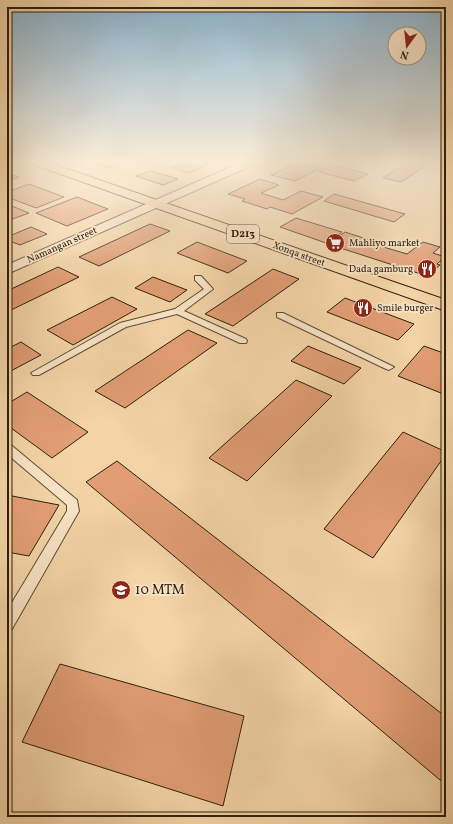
<svg xmlns="http://www.w3.org/2000/svg" width="453" height="824" viewBox="0 0 453 824" font-family="Vollkorn,serif">
	<style>
		.building { fill: #e19d74; stroke: #2e1f0d }
		.lines { fill: none; stroke-linecap: round; stroke-linejoin: round }
		.lane-casing { stroke: #5f4c34; stroke-width: 2 }
		.street-casing { stroke: #5f4c34; stroke-width: 2 }
		.primary-casing { stroke: #2e1f0d; stroke-width: 2 }
		.lane { fill: #f7e3c6; fill-rule: evenodd }
		.street { fill: #f7e3c6; fill-rule: evenodd }
		.primary { fill: #f3d4a7; fill-rule: evenodd }
		.labels { text-anchor: middle; dominant-baseline: central; stroke-width: 3.5; stroke-linejoin: round; paint-order: stroke }
		.far-poi-label { font-size: 10px; fill: #2e1f0d; stroke: #f7e3c6; text-anchor: start }
		.far-street-label { font-size: 10px; fill: #2e1f0d; stroke: #f7e3c6 }
		.shield { fill: #f7e3c6; stroke: #6a5a44; stroke-width: 1 }
		.shield-label { font-size: 11px; font-weight: bold; fill: #2e1f0d }
		.near-poi-label { font-size: 14px; fill: #2e1f0d; stroke: #f7e3c6; text-anchor: start }
	</style>
	<rect width="100%" height="100%" fill="#f3d4a7"/>
	<filter id="stains"><feTurbulence type="fractalNoise" baseFrequency=".005" numOctaves="4"/><feColorMatrix values="0 0 0 0 .2 0 0 0 0 .09 0 0 0 0 .02 0 0 0 .5 -.17"/></filter>
	<radialGradient id="worn" r=".72"><stop offset=".6" stop-color="#630" stop-opacity="0"/><stop offset="1" stop-color="#630" stop-opacity=".3"/></radialGradient>
	<path class="building" d="M94 163H125L110 168Z
		M184 163H212L189 173 172 168Z
		M308 163H331L327 165 331 166 333 165 368 174 354 181 319 172 322 170 319 169 295 181 271 175 295 164 303 166Z
		M406 163H430L401 182 383 178Z
		M151 171 178 179 163 185 136 176Z
		M7 173 19 177 7 181Z
		M260 179 279 185 261 193 283 200 301 191 323 197 292 214 270 207 267 209 242 201 245 199 228 194Z
		M29 184 64 197 36 208 7 197V192Z
		M334 194 405 214 394 222 324 201Z
		M77 197 108 209 67 226 36 213Z
		M7 204 29 213 7 221Z
		M296 218 342 232 326 243 280 227Z
		M150 224 170 231 99 266 79 257Z
		M31 227 47 234 20 245 7 240V237Z
		M345 232 373 241 370 243 407 254 423 242 440 247 433 253 445 257 437 264 440 265 427 276 328 244Z
		M197 242 247 261 228 273 177 253Z
		M58 267 79 277 7 312V291Z
		M273 269 299 279 233 326 205 314Z
		M153 277 187 290 170 302 135 288Z
		M112 297 137 309 73 345 47 330Z
		M345 298 414 324 398 340 327 312Z
		M188 330 217 343 125 408 95 391Z
		M21 342 41 355 7 373V349Z
		M308 346 361 368 344 384 291 361Z
		M424 346 446 354V395L398 376Z
		M296 380 332 396 247 481 209 458Z
		M27 392 88 432 52 458 7 425V404Z
		M403 432 446 452V454L373 558 324 529Z
		M117 461 446 717V785L86 482Z
		M7 495 59 505 29 556 7 552Z
		M60 664 244 716 223 806 22 742Z"/>
	<g class="lines">
		<g class="lane-casing">
			<path id="lane" d="M195 276H201L213 289 184 311 246 339 247 341 246 343H240L177 314 126 327 39 375H33L31 373 120 323 175 309 204 289 195 280Z
				M277 313H283L394 367 389 370 386 369 277 317Z
				M7 444 11 445 77 500 79 511 12 629 7 631V611L67 511V505L7 454Z"/>
		</g>
		<g class="street-casing">
			<path id="street" d="M240 163H254L253 165 7 274V265Z"/>
		</g>
		<g class="primary-casing">
			<path id="primary" d="M33 163H50L446 300V311L35 165Z"/>
		</g>
		<use href="#lane" class="lane"/>
		<use href="#street" class="street"/>
		<use href="#primary" class="primary"/>
	</g>
	<linearGradient id="sky" x2="0" y2="1"><stop stop-color="#8ab5d1"/><stop offset="0.58" stop-color="#faecd7"/><stop offset="1" stop-color="#faecd7" stop-opacity="0"/></linearGradient>
	<rect width="453" height="279" fill="url(#sky)"/>
	<defs>
		<g id="supermarket-disc" transform="scale(1)"><circle r="9.5" fill="#8f2418" stroke="#f7e3c6"/><path d="M-6-5.5h2.5l.6 2H6L4.5 2H-2.5L-4.4-4H-6ZM-1.5 3.2a1.3 1.3 0 1 0 .1 0ZM3 3.2a1.3 1.3 0 1 0 .1 0Z" fill="#fff"/></g>
		<g id="restaurant-disc" transform="scale(1)"><circle r="9.5" fill="#8f2418" stroke="#f7e3c6"/><path d="M-5-6h1v4h1v-4h1v4h1v-4h1v5L-1.5 .5V6h-2V.5L-5-1ZM5-6V6H3V1.5H1.5Q1.5-4 5-6Z" fill="#fff"/></g>
		<g id="school-disc" transform="scale(1)"><circle r="9.5" fill="#8f2418" stroke="#f7e3c6"/><path d="M0-5L7-2L0 1L-7-2ZM-4 1L0 2.5L4 1V4Q0 6-4 4Z" fill="#fff"/></g>
	</defs>
	<g fill-rule="evenodd">
		<use href="#supermarket-disc" x="335" y="243"/>
		<use href="#restaurant-disc" x="427" y="269"/>
		<use href="#restaurant-disc" x="363" y="308"/>
		<use href="#school-disc" x="121" y="590"/>
	</g>
	<g class="labels">
		<g class="far-poi-label">
			<text x="349" y="243">Mahliyo market</text>
			<text x="413" y="269" text-anchor="end">Dada gamburg</text>
			<text x="377" y="308">Smile burger</text>
		</g>
		<g class="far-street-label">
			<text transform="translate(62 245) rotate(-24)">Namangan street</text>
			<text transform="translate(299 254) rotate(20)">Xonqa street</text>
		</g>
		<rect class="shield" x="227" y="225" width="32" height="18" rx="3"/>
		<g class="shield-label">
			<text x="243" y="234">D213</text>
		</g>
		<g class="near-poi-label">
			<text x="135" y="590">10 MTM</text>
		</g>
	</g>
	<rect width="453" height="824" fill="none" stroke="#f3d4a7" stroke-width="24"/>
	<rect x="8" y="8" width="437" height="808" fill="none" stroke="#2e1f0d" stroke-width="2"/>
	<rect x="12" y="12" width="429" height="800" fill="none" stroke="#2e1f0d"/>
	<g transform="translate(407 46) rotate(195)"><circle r="19" fill="#f7e3c6" stroke="#a7957c"/>
	<path d="M0-3L7 15L0 10L-7 15Z" fill="#8f2418"/>
	<text y="-6" font-size="11" font-weight="bold" text-anchor="middle" fill="#2e1f0d">N</text>
	</g>
	<rect width="100%" height="100%" filter="url(#stains)"/>
	<rect width="100%" height="100%" fill="url(#worn)"/>
</svg>
